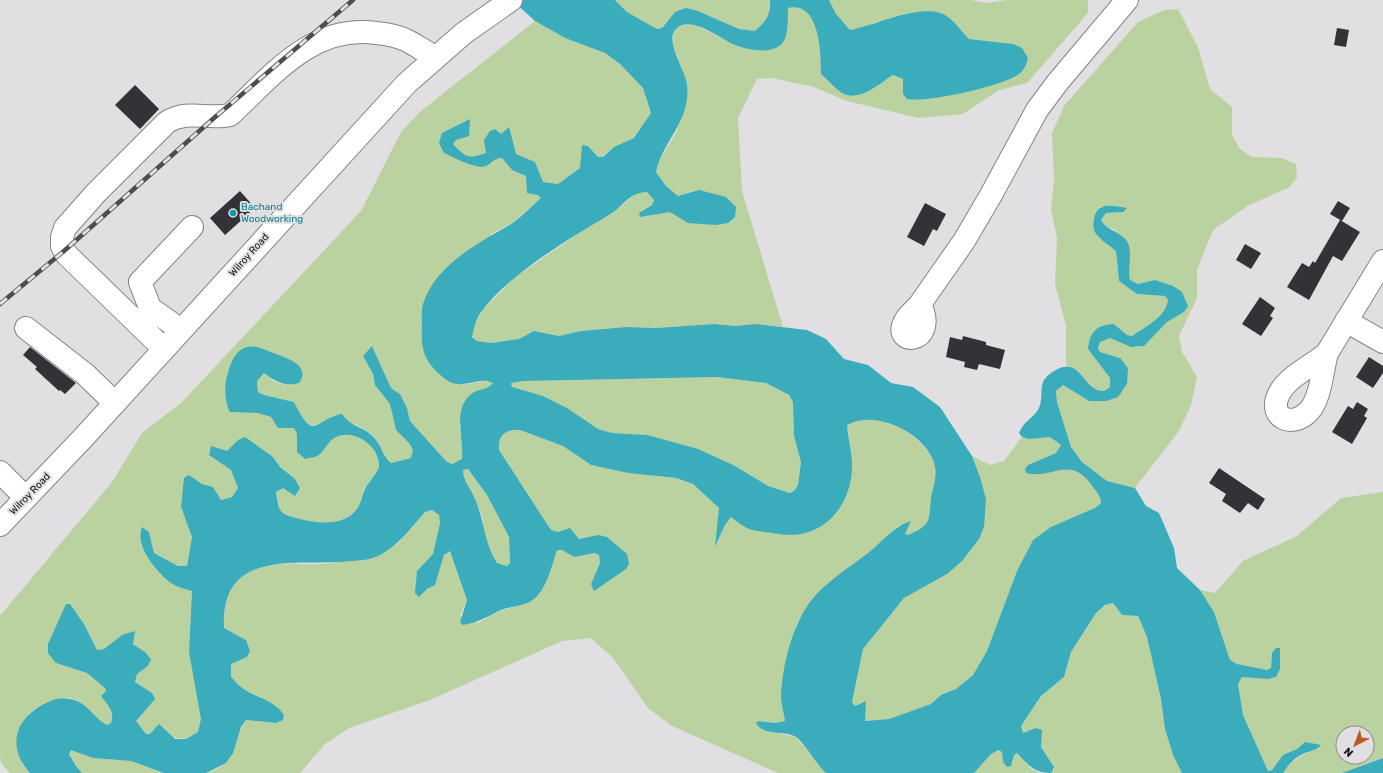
<svg xmlns="http://www.w3.org/2000/svg" width="1383" height="773" viewBox="0 0 1383 773" font-family="Rubik,sans-serif">
	<style>
		.green { fill: #bad2a0; fill-rule: evenodd }
		.water { fill: #3aacbb; fill-rule: evenodd }
		.building { fill: #343236 }
		.lines { fill: none; stroke-linecap: round; stroke-linejoin: round }
		.minor-casing { stroke: #858286; stroke-width: 24 }
		.major-casing { stroke: #858286; stroke-width: 24 }
		.minor { stroke: #fff; stroke-width: 22 }
		.major { stroke: #fff; stroke-width: 22 }
		.rail-casing { stroke: #4d4c4e; stroke-width: 4.5 }
		.rail { stroke: #e2dfe3; stroke-width: 3; stroke-dasharray: 9; stroke-linecap: butt }
		.culture-dot { fill: #0f9aa8; stroke: #e2dfe3; stroke-width: 1.5 }
		.labels { text-anchor: middle; dominant-baseline: central; stroke-width: 4; stroke-linejoin: round; paint-order: stroke }
		.culture-label { font-size: 10px; fill: #0d838f; stroke: #e2dfe3; text-anchor: start }
		.street-label { font-size: 10px; fill: #141415; stroke: #e2dfe3 }
	</style>
	<rect width="100%" height="100%" fill="#e2dfe3"/>
	<path class="green" d="M615 0H770C771 15 766 21 755 31L739 29 698 11 675 12 661 28 657 29 627 12Z
		M829 0H971L986 3 1007 0H1088V13L1027 83 999 90 963 114 919 118 847 101 814 87 772 78 757 79 738 118 742 191 783 327 755 324 736 326 714 324 656 328 626 327 581 331 559 336 535 331 519 339 491 343 477 341 472 336 474 326 482 311 514 278 594 223 610 215 638 192H647L654 200 652 205 639 213 640 217 670 212 688 223 699 190 678 196 666 186 656 172 659 161 677 131 687 84 672 42 674 31 680 26 688 24 697 26 738 46 785 37 788 8C821 0 821 58 821 74 828 80 835 89 842 93 859 103 880 83 893 75L903 79V94L943 97 982 88 1018 75 1013 44 969 39 947 16 878 21 862 28 850 30 836 14Z
		M1178 9 1198 47 1210 89 1232 107V135L1240 149 1252 157 1282 158 1296 164 1297 178 1288 188 1249 205 1213 230 1197 270V298L1179 336 1182 352 1197 377 1191 405 1179 431 1135 488 1107 481 1082 462 1071 447 1057 402 1056 391 1063 385 1089 401H1106L1120 358 1100 352 1098 348 1100 342 1110 338 1131 347 1144 346 1167 322 1184 312 1155 280 1138 284 1130 280C1126 261 1134 251 1118 233 1113 227 1105 228 1101 220L1106 213 1123 212 1100 207 1097 235 1116 251 1119 281 1137 294 1165 296 1168 300C1166 317 1145 327 1132 336L1127 335 1114 324 1088 349 1110 378V387L1104 391C1086 390 1083 371 1066 366V326L1055 284 1057 238 1051 209 1054 179 1052 133 1064 106 1138 22 1164 10Z
		M535 21 565 38 605 53 620 64 643 88 651 114 634 138 614 147 602 157H598L588 146 580 168 558 184 542 182 535 162 516 154 486 153 474 157 464 156 453 144 455 140 439 143 485 166 497 157 502 158 512 170 526 176 541 198 512 223 491 234 463 385 489 380 493 383 489 388 472 394 459 425 463 448 462 459 452 464 447 462 410 421 407 408 400 394 391 388 372 346 363 356 373 374 375 385 390 404 396 430 409 443 413 450 411 458 391 463C383 457 382 447 376 439 366 427 348 423 334 415 309 432 307 428 294 402L264 395 258 392 257 381 264 373 275 382 291 386 255 346 230 412 258 413 271 417 278 428H294L297 434V452L319 455C322 451 325 444 329 440 348 426 379 442 379 465 378 472 370 480 366 486 362 493 362 502 357 509 345 524 321 525 303 520 280 514 279 517 276 492L283 488H300L295 479 280 467 273 457 238 440 227 451 211 447 209 455 231 470 238 488 232 497 221 500 213 487 202 484 189 475 181 507 192 537 187 566H178L154 553 149 532 142 527 140 532 172 583 192 591 189 652 202 719 198 732 186 739 146 734 136 721 152 693 135 682 137 674 148 666 145 652 122 635 104 649 97 650 84 624 70 605 56 663 87 673 105 688 106 691 101 696C108 705 115 712 111 724L107 725C97 721 92 712 84 705 67 689 46 703 30 712L22 764 30 773H10L1 763 0 756V616L112 482 142 433 182 402 361 211 401 132 421 111Z
		M717 377 766 383 789 395 793 402 794 436 801 461 798 485 794 491 790 493 768 486 735 466 647 435 612 433 598 429 567 408 543 396 512 387 511 383 524 381Z
		M856 419C864 420 873 419 881 421 903 426 929 443 935 467 937 475 933 489 932 497 929 521 931 525 908 535L905 534 899 525 871 551 826 585 810 602 797 623 781 697 785 721 775 723 758 721 767 731 796 737 826 773H778L672 726 648 708 613 658 591 638 562 641 430 700 349 728 325 744 300 773H206C241 762 230 744 246 720L276 723 283 720 284 715 261 697 244 690 231 677V664L247 657 246 640 224 628C223 590 238 568 277 564 295 562 314 566 332 563 344 561 383 551 394 546 401 542 418 519 425 512L432 510 439 515 440 523 433 554 417 571 419 597 427 589 435 585 444 555 450 550 467 600 460 616 478 623 502 610 526 604 548 577 556 550H562L574 557 595 553 599 555 600 563 591 584 626 569 598 535 579 539 551 530 499 450C498 435 505 429 520 430L563 446 591 465 628 473 676 478 693 484 719 508 716 546 725 525 731 517 749 529 852 462 847 425Z
		M1022 437 1029 439 1050 437 1061 445 1056 453 1028 465 1035 475C1059 469 1076 462 1093 487 1097 492 1101 497 1101 503L1095 508 1033 540 1017 571 987 651 973 675 956 689 941 695 931 704 889 719 864 721 865 701 855 706 852 702 863 649 904 598 947 574 980 477 972 456 990 465 1004 461Z
		M468 469 487 495 509 537 510 563 507 566 497 563C491 555 486 546 484 535 483 529 484 522 482 516 477 501 463 484 463 470Z
		M1383 492V758L1342 773H1283C1293 759 1303 754 1319 748L1305 742 1297 749 1283 755 1272 770 1268 771 1243 715 1238 684 1242 677 1268 679 1276 677 1272 653 1271 668 1267 670 1237 664 1230 660 1214 612 1200 590 1215 593 1243 561 1297 536 1341 498ZM1343 733H1367V757H1343Z
		M1113 603 1122 615 1138 616 1147 637 1161 699 1165 729 1173 755 1182 773H1051L1054 767 1041 747 1036 728 1023 733 1021 726 1041 696 1064 677 1071 652 1096 613 1105 605Z
		M71 749 93 758 131 761 164 773H82L76 766 69 753Z
		M998 750 1002 752 1003 762 1011 766 1014 755 1017 753 1031 769 1041 773H974L991 754Z"/>
	<path class="water" d="M512 0H615L627 12 657 29 662 28 675 12 686 8 698 11 739 29 755 31C766 21 771 15 770 0H829L836 14 850 30C875 26 925 0 948 17 956 23 962 32 969 39L1013 44 1022 48 1028 58C1026 65 1025 69 1019 74 1003 86 927 103 907 99L903 94V79L893 75C880 83 859 103 842 93 835 89 828 80 821 74 821 58 821 0 788 8 788 17 788 27 786 36 780 56 753 51 738 46 722 41 690 12 675 30 665 42 686 71 687 85 691 121 663 140 656 172L666 186 678 196 699 190 726 197 736 207 735 217 728 223 716 225 688 223 670 212 640 217 639 213 652 205 654 200 647 192C629 192 623 207 609 215 570 238 508 275 482 311 476 318 474 328 472 337L477 341 491 343 519 339 534 331 559 336 581 331 626 327 656 328 714 324 736 326 755 324 807 330 826 339 844 359 868 365 891 383 913 387 940 407 972 456 980 477 986 499 984 527 979 539 962 561 947 574 904 598 863 649 852 702 855 706 866 701 865 721 889 719 931 704 941 695 956 689 973 675 987 651 1017 571 1033 540 1051 527 1095 508 1101 503C1101 497 1097 492 1093 487 1070 453 1053 480 1026 473L1025 469 1028 465 1056 453 1061 445 1050 437 1029 439 1022 437 1019 433C1024 421 1032 419 1038 410 1043 402 1040 390 1043 382 1048 372 1066 361 1076 370 1086 378 1090 391 1104 391L1110 387V378L1088 349C1090 332 1096 325 1114 324L1127 335 1132 336C1145 327 1166 317 1168 300L1165 296 1137 294 1119 281 1116 251C1110 246 1101 240 1096 234 1093 229 1093 225 1094 219 1097 201 1113 206 1127 208L1123 212 1106 213 1101 220C1106 230 1119 231 1126 240 1134 250 1127 268 1130 280L1138 284 1155 280 1173 286 1182 292 1188 306 1184 312 1167 322 1144 346 1131 347 1110 338 1100 342 1098 348 1100 352 1120 358 1128 368 1127 384 1118 397 1106 401H1089L1063 385 1056 391 1057 402 1071 447 1082 462 1107 481 1135 488 1146 506 1159 513 1174 548 1177 568 1200 590 1214 612 1230 660 1237 664 1267 670 1271 668 1272 653 1276 648H1280V669L1276 677 1268 679 1242 677 1238 684 1243 715 1268 771 1272 770 1283 755 1297 749 1305 742 1321 745C1317 751 1307 751 1301 755 1293 759 1288 766 1283 773H1182L1173 755 1165 729 1161 699 1147 637 1138 616 1122 615 1113 603 1105 605 1096 613 1071 652 1064 677 1041 696 1021 726 1023 733 1036 728 1042 730 1041 747 1054 767 1051 773C1034 773 1028 765 1017 753L1014 755 1011 766 1007 767 1003 762 1002 752 998 750 991 754 974 773H826C818 766 802 740 796 737 784 730 764 737 756 723L758 721 775 723 785 721C784 713 781 704 781 697 782 667 792 626 810 602 825 582 849 568 868 553 883 541 893 527 911 521L905 534 908 535C931 525 929 521 931 498 933 489 937 476 935 467 929 434 875 408 847 425 848 437 851 449 852 461 854 505 823 541 779 534 770 532 758 532 749 529 743 526 736 521 731 517L725 525 715 547 719 508 693 484 676 478 628 473 591 465 563 446 520 430C505 429 498 435 499 450L551 530 558 532 570 528 579 539 598 535 607 537 627 554 629 564 626 569 594 591 591 584 600 563 599 555 595 553 574 557 562 550H557C551 568 545 598 525 604 517 607 508 607 501 610 487 617 479 622 463 625L460 622 467 600 450 551 444 555 435 585 427 589 419 597 415 593 417 571 433 554 440 523 439 515 432 510 425 512C410 529 395 550 373 558 367 560 359 560 352 561 297 567 221 546 224 628L246 640 250 651 247 657 231 664V677C235 681 240 687 245 690 259 698 274 701 284 715L283 720 276 723 246 720 241 727 233 753 226 763 206 773H164L131 761 93 758 71 750 69 754 76 766 82 773H30C8 749 13 721 42 705 53 700 58 697 70 699 87 701 93 718 107 725L111 723C115 712 108 705 101 696L106 691 105 688 87 673 56 663 48 653V644L66 604H70L84 624 97 650 104 649 122 635 135 631 133 644 145 652 151 659 148 666 137 674 135 682 152 693 155 699 136 721 146 734H150L159 724 175 739H186L198 732 201 719 189 652 192 591C185 589 177 587 171 583 157 572 134 546 142 527L149 532 154 553 178 566H187L192 537 181 507 184 478 189 475 202 484 213 487 221 500 232 497 238 488 231 470 209 455 211 446 227 451 238 440 245 437 273 457 280 467 295 479 300 488 295 496 283 488 276 492C279 513 279 514 300 519 319 524 344 526 357 509 361 504 362 495 365 489 368 482 378 473 379 466 380 449 360 433 344 435 329 436 328 447 319 455 316 457 309 458 305 459L297 452V434L294 428H278L271 417 258 413 230 412C225 404 224 385 227 376 230 366 233 353 244 348 254 343 266 351 276 354 289 359 311 366 299 383 285 387 276 382 264 373L257 381 258 392 264 395 294 402C315 444 314 419 342 414 352 429 366 426 376 440 382 447 383 457 391 463L411 458 413 450 409 443 396 430 390 404 375 385 373 374 363 356 372 346 391 388 400 394 407 408 410 421 447 462 452 464 462 459C464 438 452 410 471 394 478 388 487 391 493 383 478 375 462 393 444 378 426 364 420 350 422 328 422 321 421 311 423 304 436 264 478 244 511 224 522 217 531 206 541 198L538 195 527 193 526 176 512 170 502 158C495 157 492 163 486 166 477 170 453 157 444 153L439 143 442 133 470 119 469 136 456 140 453 144C466 158 468 159 486 153L484 140 490 131 495 129 501 134 509 127 516 154 535 162 543 182 558 184 580 168 582 145 588 146 598 157H603L614 147 634 138 651 113 643 88 620 64 605 53 565 38 535 21ZM717 377 766 383 789 395 793 402 794 436 801 462 798 485 794 491 790 493 768 486 735 466 698 449 647 435 612 433 598 429 567 408 543 396 512 387 511 383 524 381ZM468 469 487 495 509 537 510 563 507 566 497 563C483 542 485 518 473 495 469 486 463 480 463 470Z
		M1383 758V773H1342Z"/>
	<path class="building" d="M1337 28 1349 30 1346 47 1334 45Z
		M135 85 159 109 140 129 115 105Z
		M240 191 255 208 225 235 210 218Z
		M1338 201 1350 208 1342 221 1330 214Z
		M925 203 946 214 937 231 933 229 924 246 907 237Z
		M1340 220 1360 232 1342 261 1333 256 1309 300 1287 287 1302 263 1309 267 1313 261 1315 263Z
		M1245 244 1261 253 1251 269 1236 260Z
		M1260 297 1275 308 1270 316 1273 318 1261 336 1242 324Z
		M963 336 986 342V345L1005 350 1000 369 979 364 977 370 964 367 965 362 946 357 950 337 962 340Z
		M30 347 76 383 65 394 60 390 59 391 35 369 37 367 23 355Z
		M1369 357 1383 366V373L1373 388 1356 377Z
		M1357 402 1368 409 1364 416 1367 418 1352 444 1332 432 1348 406 1353 409Z
		M1219 468 1265 499 1258 510 1248 503 1240 513 1222 501 1226 494 1209 483Z"/>
	<g class="lines">
		<g class="minor-casing">
			<path id="minor" d="M920 304 964 241 991 195 1037 110 1057 83 1127 0
				M920 304C940 346 887 347 907 318 911 313 916 309 920 304Z
				M1346 321 1383 342
				M26 328 85 374 115 403
				M181 330 150 308 140 282 192 227
				M164 349 66 254 62 246V237L65 228 95 194 167 122C188 109 207 120 230 115 272 76 312 24 376 33 387 34 398 36 408 41 417 46 426 52 435 57
				M1327 353C1322 371 1321 398 1309 411 1291 430 1266 416 1280 392 1289 376 1312 366 1327 353Z
				M1327 353 1383 261
				M0 472 26 498"/>
		</g>
		<g class="major-casing">
			<path id="major" d="M0 525 83 438 407 83 464 33 511 0"/>
		</g>
		<use href="#minor" class="minor"/>
		<use href="#major" class="major"/>
		<g class="rail-casing">
			<path id="rail" d="M0 304 64 251 214 118 353 0"/>
		</g>
		<use href="#rail" class="rail"/>
	</g>
	<circle class="culture-dot" cx="233" cy="213" r="4"/>
	<g class="labels">
		<g class="culture-label">
			<text x="241" y="207">Bachand<tspan x="241" dy="12">Woodworking</tspan></text>
		</g>
		<g class="street-label">
			<text transform="translate(249 255) rotate(-48)">Wilroy Road</text>
			<text transform="translate(30 494) rotate(-46)">Wilroy Road</text>
		</g>
	</g>
	<g transform="translate(1355 745) rotate(222)"><circle r="19" fill="#e2dfe3" stroke="#908e91"/>
	<path d="M0-3L7 15L0 10L-7 15Z" fill="#bd5924"/>
	<text y="-6" font-size="11" font-weight="bold" text-anchor="middle" fill="#141415">N</text>
	</g>
</svg>
